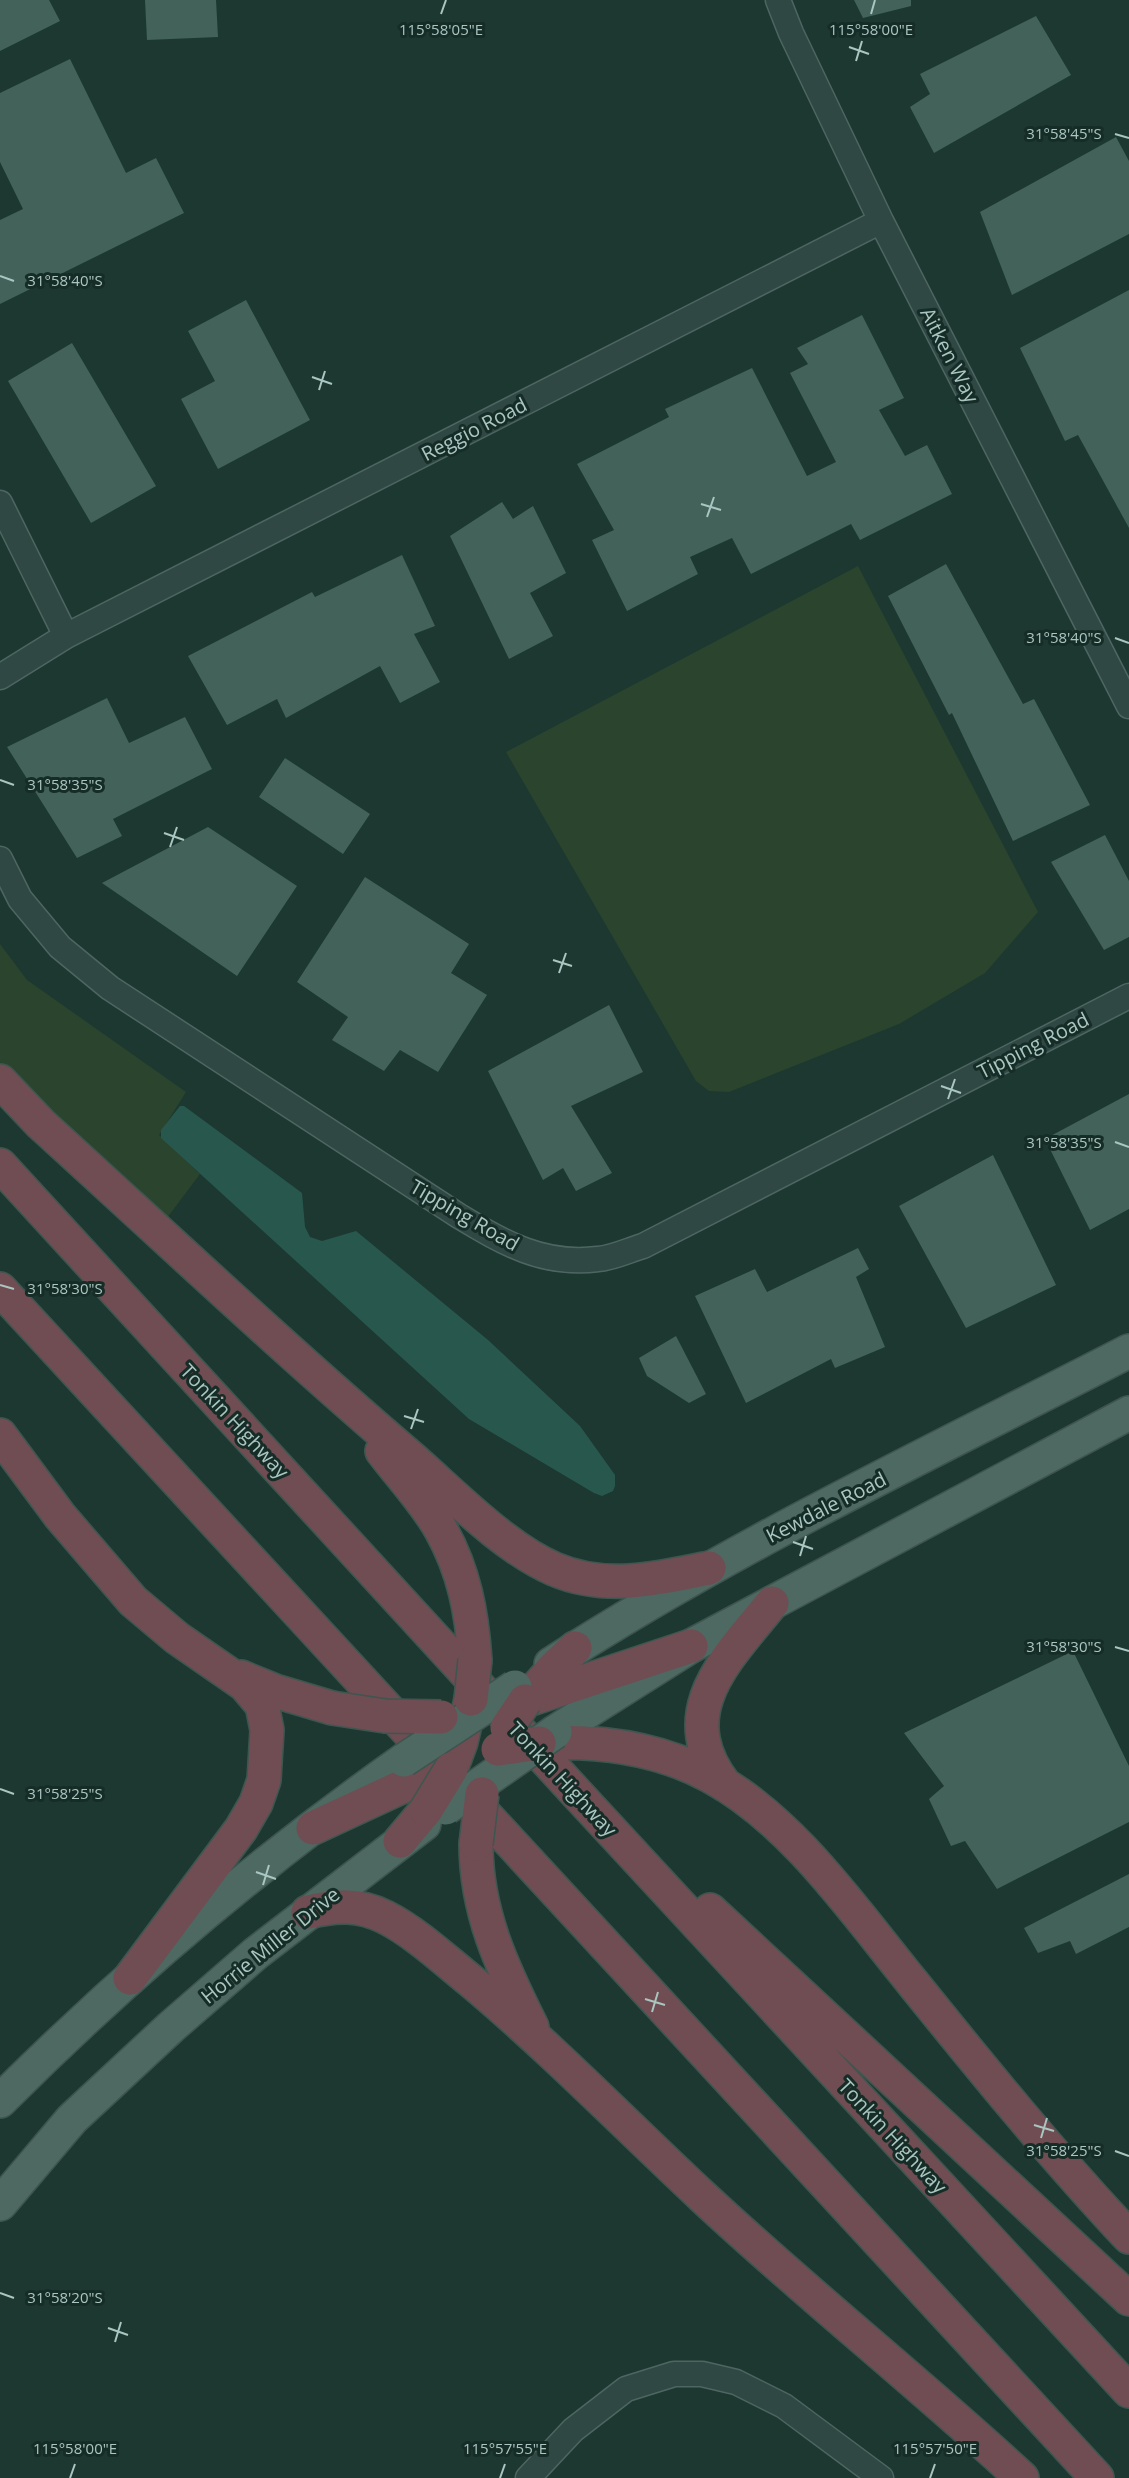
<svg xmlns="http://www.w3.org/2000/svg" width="1129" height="2478" viewBox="0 0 1129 2478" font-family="'Open Sans',sans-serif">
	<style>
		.green { fill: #2b442e }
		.water { fill: #28584d }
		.building { fill: #42625a }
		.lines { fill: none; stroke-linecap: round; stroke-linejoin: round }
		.street-casing { stroke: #4e6661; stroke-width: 27 }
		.primary-casing { stroke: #3d544f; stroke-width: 36 }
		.highway-casing { stroke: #3e5650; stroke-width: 36 }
		.street { stroke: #304843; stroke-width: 24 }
		.primary { stroke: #4e6962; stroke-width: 33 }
		.highway { stroke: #6f4d53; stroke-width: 33 }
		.primary-bridge-casing { stroke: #3d544f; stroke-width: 36; stroke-linecap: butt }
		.highway-bridge-casing { stroke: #3e5650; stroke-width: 36; stroke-linecap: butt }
		.primary-bridge { stroke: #4e6962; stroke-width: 33 }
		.highway-bridge { stroke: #6f4d53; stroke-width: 33 }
		.ticks { fill: none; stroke: #aac6c0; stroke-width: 2 }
		.labels { text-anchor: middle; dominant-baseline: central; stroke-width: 6; stroke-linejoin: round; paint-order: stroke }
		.street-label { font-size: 20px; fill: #aac6c0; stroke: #162c27 }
		.ticks-label { font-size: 15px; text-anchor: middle; fill: #aac6c0; stroke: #162c27; stroke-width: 6; stroke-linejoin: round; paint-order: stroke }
	</style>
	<rect width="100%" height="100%" fill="#1d3831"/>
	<path class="green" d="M858 566 1038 912 985 973 899 1024 729 1092 709 1091 696 1081 506 752Z
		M0 944 27 980 186 1092 159 1135 200 1174 167 1218 40 1106 0 1062Z"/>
	<path class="water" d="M180 1106H184L302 1193 305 1227 310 1237 322 1241 356 1231 488 1340 580 1426 615 1475V1486L613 1491 602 1496 594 1493 469 1419 161 1138V1130Z"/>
	<path class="building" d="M0 0H49L60 21 0 51Z
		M145 0H216L218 37 147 40Z
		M854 0H911V6L863 18Z
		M1036 16 1071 75 934 153 910 107 930 94 920 74Z
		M70 59 126 173 156 158 184 213 0 304V220L23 209 0 162V93Z
		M1116 137 1129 161V234L1012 295 980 212Z
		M1129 290V528L1078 435 1065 441 1020 348Z
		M246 300 310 420 218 469 181 399 215 381 188 331Z
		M862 315 904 398 879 410 905 456 927 445 952 494 860 540 851 524 751 574 732 538 690 557 698 574 627 611 592 540 614 530 577 464 669 417 665 409 752 368 807 476 836 462 790 373 808 364 797 348Z
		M72 343 156 486 91 523 8 381Z
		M502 502 513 519 533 506 566 573 530 593 553 636 509 659 450 536Z
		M402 555 435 626 414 634 440 682 400 703 380 666 286 718 277 699 227 725 188 656 312 592 315 597Z
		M946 564 1023 704 1034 699 1090 805 1013 841 952 713 949 715 888 596Z
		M107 698 129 743 185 717 212 769 113 819 122 836 77 858 7 747Z
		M285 758 370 814 343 854 259 797Z
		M208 827 297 886 237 976 102 883Z
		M1105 835 1129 881V937L1104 950 1051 862Z
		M365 877 469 944 451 973 487 995 438 1072 400 1050 384 1071 332 1040 348 1017 297 982Z
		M609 1005 643 1072 571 1106 612 1173 576 1191 563 1168 543 1180 488 1071Z
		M1129 1094V1209L1090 1230 1045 1139Z
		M993 1155 1056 1285 966 1328 899 1206Z
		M858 1248 869 1269 856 1277 885 1347 835 1368 831 1359 746 1403 695 1296 755 1269 767 1292Z
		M676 1336 706 1394 689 1403 647 1376 639 1358Z
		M1073 1651 1129 1766V1822L997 1889 965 1841 951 1846 929 1799 944 1786 904 1733Z
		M1129 1874V1927L1076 1954 1070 1941 1038 1953 1024 1928Z"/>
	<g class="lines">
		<g class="street-casing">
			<path id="street" d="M778 0 791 33 881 221 1129 706
				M0 503 66 636
				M0 677 66 636 881 221
				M0 859 20 899 60 947 110 988 459 1216C504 1243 543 1266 598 1259 613 1258 629 1250 643 1246L1129 996
				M528 2478 573 2430 626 2389 674 2374H702L736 2382 784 2406 881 2478"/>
		</g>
		<g class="primary-casing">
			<path id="primary" d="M551 1664C735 1545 935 1451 1129 1351
				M555 1732 691 1646 1129 1413
				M0 2101C124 1977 261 1861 404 1760
				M0 2204 72 2119 171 2027 255 1954 424 1824"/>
		</g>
		<g class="highway-casing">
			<path id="highway" d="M0 1081 41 1124C163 1235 283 1348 408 1455 451 1492 503 1547 554 1569 605 1591 657 1579 709 1568
				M0 1165 568 1784 1129 2391
				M0 1289 1097 2478
				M0 1435 60 1516 133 1601 177 1638 245 1685 262 1705 267 1730 264 1780 256 1803 241 1829 130 1978
				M382 1451C400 1475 427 1504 441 1530 464 1571 472 1613 475 1660
				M241 1677 275 1691 332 1708
				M525 1701 691 1646
				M525 1701 552 1670 575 1648
				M539 1743C598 1740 657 1747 710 1776 792 1820 854 1911 912 1982 982 2069 1053 2156 1129 2237
				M451 1769 461 1742 471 1699
				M725 1785C669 1712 727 1659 772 1603
				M313 1828 438 1770
				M400 1841 426 1810
				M476 1844C476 1912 502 1967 532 2027
				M710 1910 1129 2299
				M308 1912C336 1905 359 1904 385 1917 415 1932 445 1960 471 1981 552 2049 626 2125 703 2197 807 2294 918 2382 1022 2478"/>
		</g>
		<use href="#street" class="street"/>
		<use href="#primary" class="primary"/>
		<use href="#highway" class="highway"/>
		<g class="primary-bridge-casing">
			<path id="primary-bridge" d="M404 1760 515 1687
				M446 1808 555 1732"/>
		</g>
		<g class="highway-bridge-casing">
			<path id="highway-bridge" d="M471 1699 475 1660
				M332 1708 385 1716 441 1717
				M507 1728 525 1701
				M498 1749 539 1743
				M426 1810 451 1769
				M476 1844 482 1794"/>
		</g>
		<use href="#primary-bridge" class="primary-bridge"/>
		<use href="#highway-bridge" class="highway-bridge"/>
	</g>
	<path class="ticks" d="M441 14 446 0M871 14 875 0M849 47 869 54M856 61 862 41M1115 134 1129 138M0 276 14 281M312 377 332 384M319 390 325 371M701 504 721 510M707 517 714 497M1115 638 1129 643M0 780 14 785M164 833 184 840M170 847 177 827M553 960 572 966M559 973 566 953M941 1086 961 1093M948 1099 955 1079M1115 1142 1129 1147M0 1285 14 1289M404 1416 424 1422M411 1429 418 1409M793 1542 813 1549M800 1556 806 1536M1115 1647 1129 1651M0 1789 14 1794M256 1872 276 1879M263 1885 269 1865M645 1999 665 2005M652 2012 658 1992M1034 2125 1054 2131M1041 2138 1047 2118M1115 2151 1129 2156M0 2293 14 2298M108 2328 128 2335M115 2342 121 2322M70 2478 75 2464M500 2478 505 2464M930 2478 935 2464"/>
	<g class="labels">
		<g class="street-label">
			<text transform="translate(950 355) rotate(63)">Aitken Way</text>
			<text transform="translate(474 429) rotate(-27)">Reggio Road</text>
			<text transform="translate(1033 1045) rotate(-27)">Tipping Road</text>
			<text transform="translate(465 1215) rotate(30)">Tipping Road</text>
			<text transform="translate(235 1421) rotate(47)">Tonkin Highway</text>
			<text transform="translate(826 1507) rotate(-27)">Kewdale Road</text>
			<text transform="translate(563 1779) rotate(47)">Tonkin Highway</text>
			<text transform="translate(270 1945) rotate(-39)">Horrie Miller Drive</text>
			<text transform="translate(893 2136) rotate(47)">Tonkin Highway</text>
		</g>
	</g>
	<g class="ticks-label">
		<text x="441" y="35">115°58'05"E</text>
		<text x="871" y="35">115°58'00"E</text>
		<text x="1064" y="139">31°58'45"S</text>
		<text x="65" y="286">31°58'40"S</text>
		<text x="1064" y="643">31°58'40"S</text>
		<text x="65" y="790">31°58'35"S</text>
		<text x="1064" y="1148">31°58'35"S</text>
		<text x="65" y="1294">31°58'30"S</text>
		<text x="1064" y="1652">31°58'30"S</text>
		<text x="65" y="1799">31°58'25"S</text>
		<text x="1064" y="2156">31°58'25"S</text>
		<text x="65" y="2303">31°58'20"S</text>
		<text x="75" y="2454">115°58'00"E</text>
		<text x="505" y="2454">115°57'55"E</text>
		<text x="935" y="2454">115°57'50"E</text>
	</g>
</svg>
